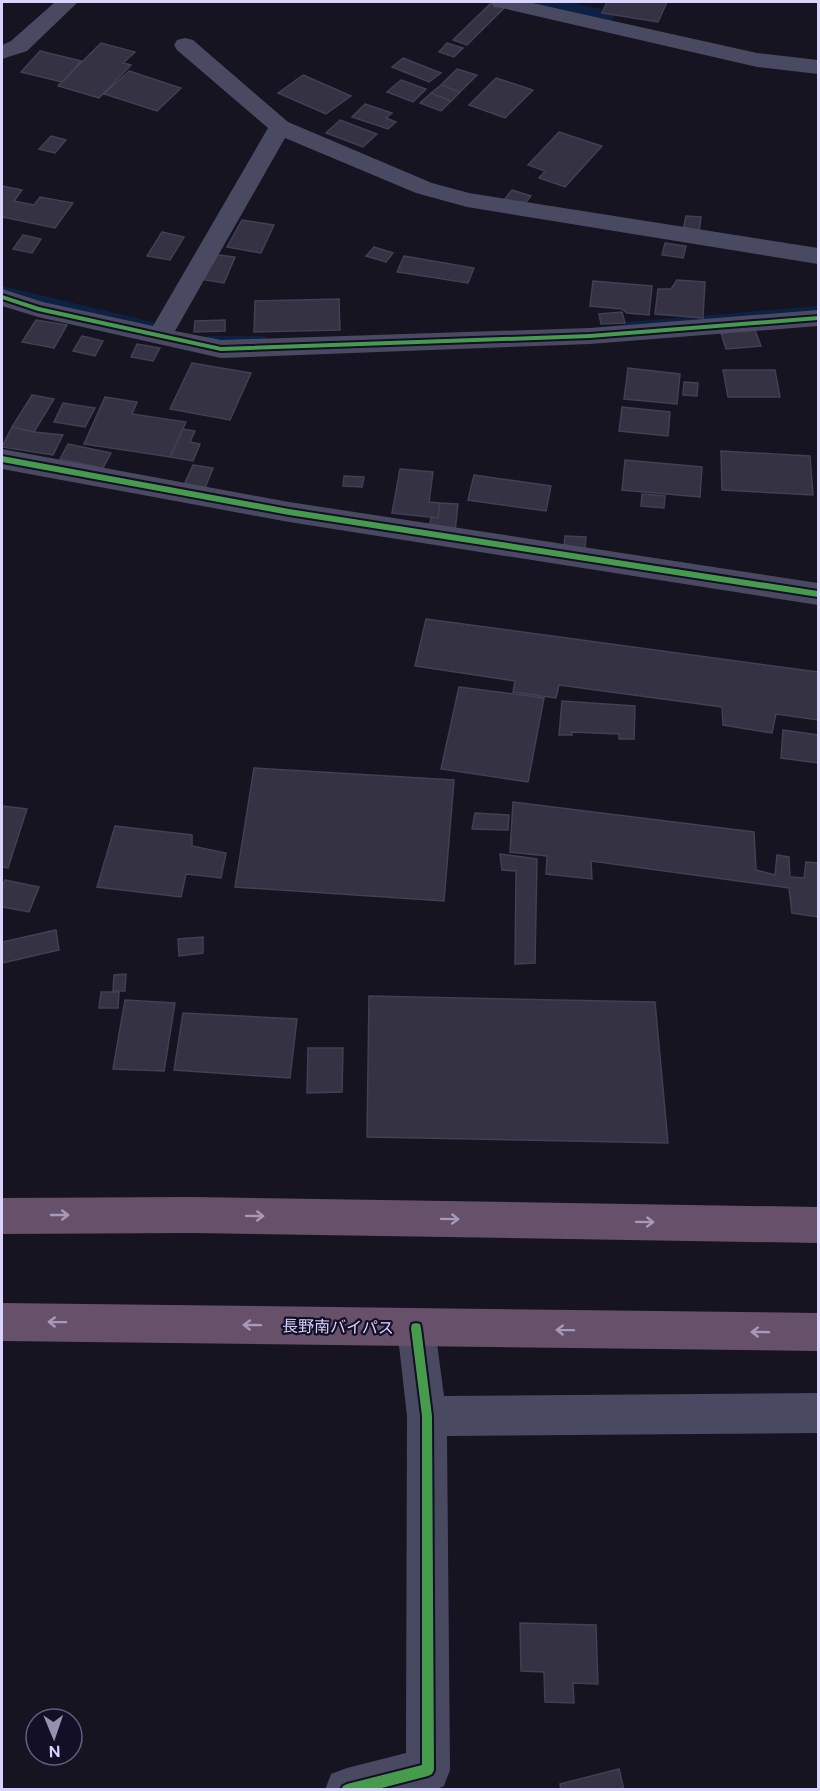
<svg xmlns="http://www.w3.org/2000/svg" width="820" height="1791" viewBox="0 0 820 1791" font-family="'DM Sans','Noto Sans JP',sans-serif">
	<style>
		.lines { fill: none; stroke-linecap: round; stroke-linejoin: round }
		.stream { fill: #0d2144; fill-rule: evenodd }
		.canal { fill: #0d2144; fill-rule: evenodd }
		.building { fill: #343243; stroke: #433f54; stroke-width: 1.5 }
		.minor { fill: #4a4962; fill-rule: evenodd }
		.highway { fill: #67516a; fill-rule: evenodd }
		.cycleway-casing { stroke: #130f26; stroke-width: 4 }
		.cycleway { fill: #469c4c; fill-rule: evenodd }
		.oneway { stroke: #a699bc }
		.labels { text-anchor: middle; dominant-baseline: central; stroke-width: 4.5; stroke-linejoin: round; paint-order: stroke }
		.street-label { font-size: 16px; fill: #d9d4ff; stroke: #130f26 }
	</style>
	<rect width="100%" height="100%" fill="#161421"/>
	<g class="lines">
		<path class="stream" d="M2 286 153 322 157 325 153 328 2 292Z
			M818 306V312L627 328 623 325 627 322Z
			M208 336H264L268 339 264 342 205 341V337Z"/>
		<path class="canal" d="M524 2H568L611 11 614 16 611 21 602 23 527 7Z"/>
	</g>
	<path class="building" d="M607 2H667L658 22 602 13Z
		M491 3 505 7 467 45 453 40Z
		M101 43 135 52 123 63 131 65 99 98 58 86Z
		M447 43 463 48 454 57 439 52Z
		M40 51 81 61 62 82 21 72Z
		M403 58 441 73 429 82 392 67Z
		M457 69 477 75 460 92 441 85Z
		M129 71 181 88 157 111 104 94Z
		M303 75 351 96 326 114 278 93Z
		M496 78 533 90 505 118 469 105Z
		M401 80 426 89 413 102 387 92Z
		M441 85 460 92 451 101 431 93Z
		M431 93 451 101 441 111 420 103Z
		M365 104 392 113 386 118 396 122 388 129 352 117Z
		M340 120 377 134 363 147 326 133Z
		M559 132 602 146 565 187 539 178 545 171 528 165Z
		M51 136 66 140 55 153 39 149Z
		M2 186 22 190 14 201 34 205 40 197 73 203 55 228 2 217Z
		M512 190 531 196 523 206 504 200Z
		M686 216 701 217 699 232 683 230Z
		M242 220 274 225 261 253 227 247Z
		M162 232 184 237 170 260 147 256Z
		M23 235 41 239 32 253 13 249Z
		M665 243 686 246 683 258 662 255Z
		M374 247 393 253 386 262 366 256Z
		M211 254 235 257 224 283 199 279Z
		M404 256 474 268 468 283 397 272Z
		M677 280 705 282 703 318 655 314 658 289H671Z
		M593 281 652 286 649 315 627 313 622 309 590 306Z
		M339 299 340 330 254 332 255 301Z
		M622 312 625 323 601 324 599 314Z
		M36 320 67 325 54 348 22 342Z
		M225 320V331L194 332 195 321Z
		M755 330 761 346 726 349 721 333Z
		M82 336 103 341 95 356 73 351Z
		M137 344 160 348 153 361 131 357Z
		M192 363 251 373 230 420 170 409Z
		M628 368 680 374 677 404 624 399Z
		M723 370H775L780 397H728Z
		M684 382 698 383 697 396 683 395Z
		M32 395 54 399 34 432 12 427Z
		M105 397 137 402 132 414 186 422 170 457 84 444Z
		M63 403 95 408 85 427 54 422Z
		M622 407 670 412 668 436 619 431Z
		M12 427 34 432 63 435 53 455 2 447Z
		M183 429 195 431 190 442 200 444 193 461 170 457Z
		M68 444 111 453 103 468 60 459Z
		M721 451 810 456 813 495 722 490Z
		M625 460 702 467 700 497 622 490Z
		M193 465 213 468 205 488 184 485Z
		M400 469 433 472 429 502 440 503 438 518 392 513Z
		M474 475 551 486 546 511 468 500Z
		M344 476 364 477 362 487 343 486Z
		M642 494 665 496 664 508 641 506Z
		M440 503 458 504 455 532 429 530 431 517 438 518Z
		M565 536 586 537 585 549 564 547Z
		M426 619 818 672V720L776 714 772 733 723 725 722 707 559 685 556 698 513 692 515 681 415 666Z
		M459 687 544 698 528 782 441 769Z
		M562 701 635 706 634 739H619V734L572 732V735H559Z
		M783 730 818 735V763L781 758Z
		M254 768 454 780 444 901 235 887Z
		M513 802 754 832 756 870 775 875 777 855 789 857 790 877 804 878 806 862 818 863V917L792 913 789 888 591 861 592 879 546 874 547 856 510 852Z
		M2 806 27 809 8 868 2 867Z
		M475 813 509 815 508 830 472 829Z
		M115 826 192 835V846L226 853 221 878 186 874 181 897 97 887Z
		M500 854 537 859 535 963 515 964 516 871 502 870Z
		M5 880 39 887 29 912 2 907V888Z
		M56 930 59 950 2 963V942Z
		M203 937V953L179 956 178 939Z
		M126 974 125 991H113L114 975Z
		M101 992H119L118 1008H99Z
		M369 996 655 1002 668 1143 367 1137Z
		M125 1000 175 1003 164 1071 113 1069Z
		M183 1013 297 1019 290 1078 174 1070Z
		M308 1048H343L342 1092 307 1093Z
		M520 1623 596 1625 598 1684 573 1683 574 1703 545 1702 544 1672 521 1671Z
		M619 1769 624 1790H561L560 1784Z"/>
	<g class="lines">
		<path class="minor" d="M55 2H78L27 51 2 59V45L11 41Z
			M491 2H528L757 53 818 60V74L757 67 502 8 494 7Z
			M185 38 193 40 288 122 432 183 469 193 818 248V264L467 207 416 193 285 138 175 331 221 340 590 328 818 310V326L590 344 221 358 38 317 2 306V289L43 302 153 326 268 128 177 50 174 45 177 40Z
			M2 449 289 502 818 583V605L289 522 2 469Z
			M416 1309 430 1314 435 1328 444 1396 818 1393V1433L447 1436 450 1770 444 1786 435 1790H325L331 1774 347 1768 406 1753 407 1416 397 1328 402 1314Z"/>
		<path class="highway" d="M191 1197 818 1207V1243L191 1233 2 1234V1198Z
			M2 1303 818 1313V1351L2 1341Z"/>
		<g class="cycleway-casing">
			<path id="cycleway" d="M2 295 39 307 221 347 590 334 818 316V320L590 338 221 351 38 311 2 299Z
				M2 456 289 509 818 591V597L289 515 2 462Z
				M416 1323 420 1324 421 1328 432 1416 434 1770 432 1774 428 1776 374 1790H341L343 1786 347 1784 422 1765V1416L411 1328 412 1324Z"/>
		</g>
		<use href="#cycleway" class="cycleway"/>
	</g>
	<defs><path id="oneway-shaft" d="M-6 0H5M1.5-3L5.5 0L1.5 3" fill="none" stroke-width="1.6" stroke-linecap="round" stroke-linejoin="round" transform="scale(1.5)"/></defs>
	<g class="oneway">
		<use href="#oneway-shaft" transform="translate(60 1215)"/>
		<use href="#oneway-shaft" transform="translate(255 1216) rotate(1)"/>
		<use href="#oneway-shaft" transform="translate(450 1219) rotate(1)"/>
		<use href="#oneway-shaft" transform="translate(645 1222) rotate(1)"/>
		<use href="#oneway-shaft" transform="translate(57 1322) rotate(-179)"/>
		<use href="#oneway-shaft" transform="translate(252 1325) rotate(-179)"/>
		<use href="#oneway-shaft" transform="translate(565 1330) rotate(-179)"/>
		<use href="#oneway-shaft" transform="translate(760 1332) rotate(-179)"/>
	</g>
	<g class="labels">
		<g class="street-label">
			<text transform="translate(338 1327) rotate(1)">長野南バイパス</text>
		</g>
	</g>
	<rect width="820" height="1791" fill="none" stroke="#d9d4ff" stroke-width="6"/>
	<g transform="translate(54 1737) rotate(178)"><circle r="28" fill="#130f26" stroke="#625e7d" stroke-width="1.5"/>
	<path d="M0-4.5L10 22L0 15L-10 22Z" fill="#9591b1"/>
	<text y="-9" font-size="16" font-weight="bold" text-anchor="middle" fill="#d9d4ff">N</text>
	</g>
</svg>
